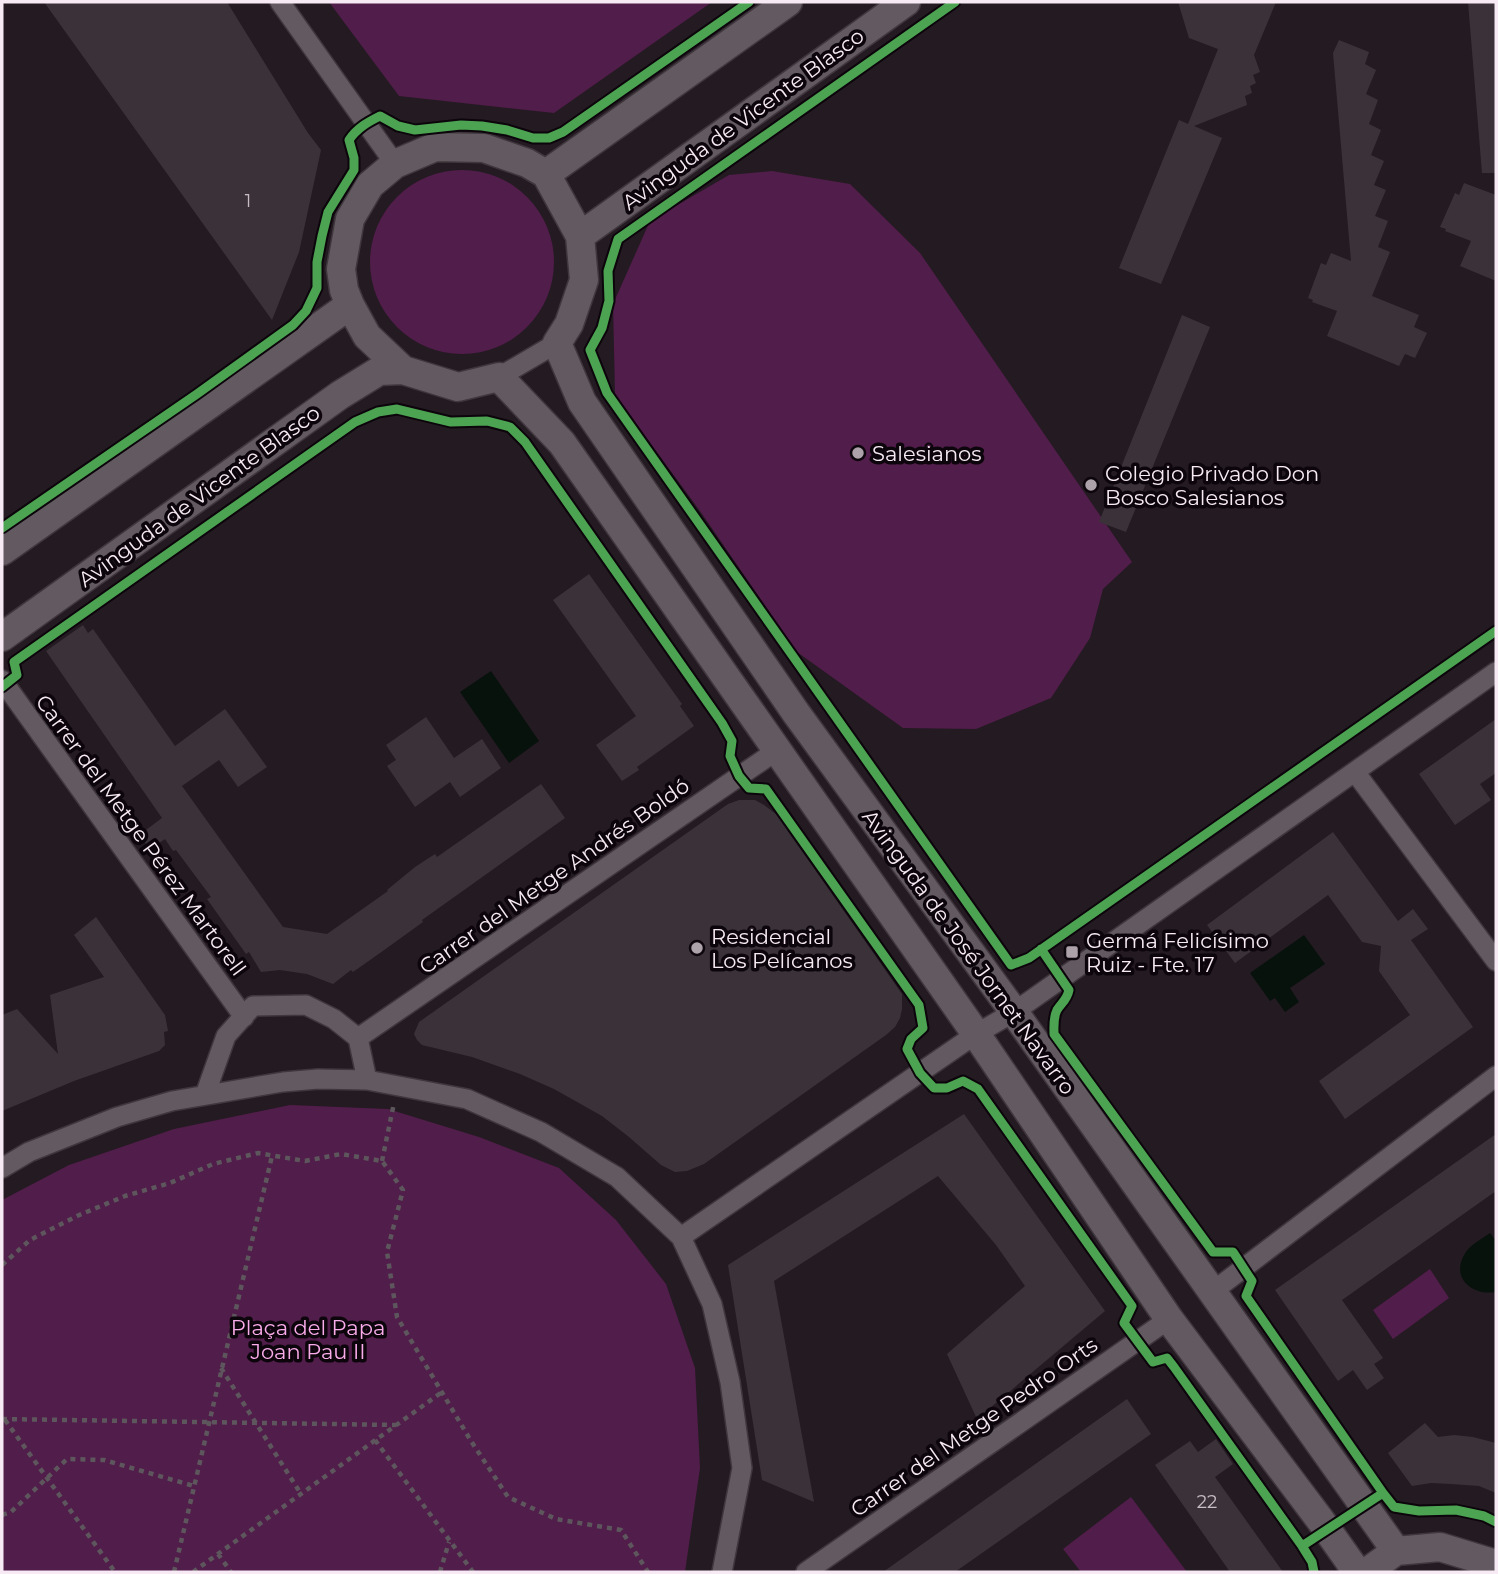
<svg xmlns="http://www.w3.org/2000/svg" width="1498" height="1574" viewBox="0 0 1498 1574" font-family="Montserrat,sans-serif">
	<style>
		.green { fill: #511d4a }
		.water { fill: #08120c }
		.building { fill: #3b3239 }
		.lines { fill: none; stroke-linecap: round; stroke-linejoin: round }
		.street-casing { stroke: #3f373d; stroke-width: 22 }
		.secondary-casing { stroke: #3f373d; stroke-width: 31 }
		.path { stroke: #5e565d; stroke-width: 4.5; stroke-dasharray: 5 5; stroke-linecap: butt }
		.street { stroke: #635a61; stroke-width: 19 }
		.secondary { stroke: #635a61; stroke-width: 28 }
		.cycleway-casing { stroke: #0c050b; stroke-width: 13 }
		.cycleway { stroke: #4ca352; stroke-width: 9 }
		.poi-dot { fill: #ada1aa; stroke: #0c050b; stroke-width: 2.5 }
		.labels { text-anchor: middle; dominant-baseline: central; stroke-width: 7; stroke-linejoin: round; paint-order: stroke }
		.number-label { font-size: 18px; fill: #c8bcc5 }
		.street-label { font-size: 21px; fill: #f7eaf4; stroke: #0c050b }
		.poi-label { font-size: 21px; fill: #f7eaf4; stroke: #0c050b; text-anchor: start }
		.park-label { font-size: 21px; fill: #f9abea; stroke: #0c050b }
	</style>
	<rect width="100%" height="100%" fill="#241a22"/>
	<path class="green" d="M329 2H712L554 113 399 96Z
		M370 262a92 92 0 1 1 184 0a92 92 0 1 1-184 0Z
		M772 171 850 184 920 253 1132 562 1103 589 1090 638 1051 698 976 729 903 728 797 652 700 511 615 395 613 304 650 221 729 175Z
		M290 1105 388 1109 479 1137 559 1168 616 1220 666 1284 695 1368 700 1468 685 1572H2V1200L69 1165 174 1129Z
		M1430 1269 1449 1298 1393 1339 1373 1310Z
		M1131 1497 1187 1572H1081L1063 1549Z"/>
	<path class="water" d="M491 671 539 741 509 763 460 692Z
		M1304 935 1325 964 1290 988 1299 1002 1285 1012 1275 998 1270 1001 1250 973Z
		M1490 1233 1496 1241V1292C1473 1296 1451 1279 1464 1255 1469 1245 1482 1239 1490 1233Z"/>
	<path class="building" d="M44 2H227L308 133 321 150 299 252 272 320Z
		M1178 2H1276L1254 55 1260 72 1253 75 1256 83 1250 86 1252 93 1245 96 1247 105 1194 126 1222 138 1161 284 1119 268 1179 120 1188 124 1218 49 1189 38Z
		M1468 2H1496V173H1482Z
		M1339 40 1369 52 1365 64 1376 70 1366 94 1378 100 1369 124 1381 130 1371 155 1384 161 1374 185 1386 190 1375 216 1388 221 1378 247 1390 252 1372 296 1419 315 1414 327 1427 333 1415 358 1405 354 1399 366 1327 336 1337 311 1312 302 1313 300 1308 298 1321 263 1326 265 1331 253 1351 261 1333 53Z
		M1464 183 1496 195V281L1460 266 1471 241 1445 231 1446 229 1440 227 1455 193 1459 195Z
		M1182 315 1210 327 1126 532 1099 522Z
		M589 574 682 704 680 706 694 726 637 767 639 770 622 781 596 745 636 716 553 600Z
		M83 625 88 633 93 629 175 746 225 709 267 767 238 787 219 760 182 786 283 927 327 934 388 891 387 890 415 867 435 854 437 857 541 784 565 818 422 920 423 922 380 953 353 972 351 970 333 984 307 974 280 970 261 972 249 952 246 954 207 899 211 897 176 850 173 851 165 839 150 849 139 835 162 818 46 651Z
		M426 717 454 758 482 739 501 768 460 797 450 782 415 807 387 766 396 760 386 745Z
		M1496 719V773L1480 784 1491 800 1455 825 1419 774Z
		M739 800H755L764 805 776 814 902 994V1009L900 1018 895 1027 886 1035 704 1164 687 1171 675 1172 661 1165 629 1137 602 1116 554 1089 520 1074 472 1057 422 1045 417 1040 414 1034 419 1022 728 804Z
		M1333 832 1398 921 1413 909 1428 929 1411 940 1473 1027 1345 1119 1319 1081 1410 1015 1379 971 1381 946 1362 942 1328 895 1235 963 1207 925Z
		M96 917 165 1015 168 1031 164 1032 165 1045 159 1051 74 1081 2 1111V1015L17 1009 58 1054 50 995 104 977 74 935Z
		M964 1114 1105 1311 977 1419 947 1354 1025 1286 996 1245 938 1176 774 1281 814 1502 762 1480 728 1265Z
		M1496 1134V1191L1342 1300 1383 1358 1374 1364 1384 1378 1367 1390 1353 1370 1338 1381 1275 1290Z
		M1127 1399 1151 1434 955 1572H883Z
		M1425 1423 1438 1437 1454 1435 1473 1437 1496 1443V1493L1479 1486 1451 1484 1431 1483 1412 1486 1388 1453Z
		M1216 1439 1233 1464 1215 1477 1283 1572H1230L1155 1465 1190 1441 1198 1452Z"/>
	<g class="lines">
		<g class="street-casing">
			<path id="street" d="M280 2 395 164
				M499 377 557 343
				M2 680 244 1017
				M1355 772 1496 961
				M358 1038 776 751
				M205 1095 226 1036 253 1006 306 1005 334 1019 358 1038 367 1080
				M2 1168 29 1152 117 1117 172 1101 283 1082 318 1079 367 1080 467 1099 541 1132 617 1177 681 1237 712 1304 730 1382 742 1468 722 1572
				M681 1237 976 1034 1014 1012 1496 672
				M1212 1292 1496 1076
				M806 1572 1169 1319"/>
		</g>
		<g class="secondary-casing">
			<path id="secondary" d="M546 174 788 2
				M580 236 906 2
				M2 551 350 305
				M2 637 340 395 379 371 403 370
				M1357 1572 1321 1521 1169 1319 976 1034 562 443 499 377 458 387 403 370 367 336 350 305 344 290 341 269 350 219 370 185 395 164 435 147 484 148 527 163 546 174 580 236 584 280 569 324 557 343 582 402 796 713 1014 1012 1396 1551
				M1367 1572 1396 1551 1440 1547 1489 1562 1496 1569"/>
		</g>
		<path class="path" d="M382 1161 394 1103
			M2 1265 30 1240 77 1216 125 1196 170 1183 213 1164 258 1153 305 1161 341 1154 382 1161 403 1190 387 1252 397 1317 471 1441 508 1497 556 1519 621 1530 648 1572
			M221 1368 301 1494
			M2 1419 396 1425
			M5 1420 115 1572
			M375 1440 473 1572
			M2 1515 11 1512 67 1459 104 1460 194 1486
			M218 1554 231 1572
			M174 1572 272 1156
			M193 1572 442 1392
			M440 1572 449 1542"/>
		<use href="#street" class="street"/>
		<use href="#secondary" class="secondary"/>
		<g class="cycleway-casing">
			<path id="cycleway" d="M955 2 618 239 608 271 609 301 602 328 590 350 607 393 1011 965 1029 958 1496 631
				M2 528 197 394 293 325 306 311 317 288V262L322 236 328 212 354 170V158L349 140C357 128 368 122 380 116L398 126 415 130 461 125 482 126 507 130 533 138H549L563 132 749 2
				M2 687 17 675 14 662 355 422 378 412 397 409 451 422 487 421 510 427 525 442 722 723 732 741 730 756 739 776 749 788 766 789 919 1005 923 1028 911 1039 907 1049 920 1073 934 1088H947L963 1081 978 1089 1132 1306 1124 1323 1153 1362 1167 1358 1174 1367 1302 1546 1312 1562 1314 1572
				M1041 949 1069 990C1067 1000 1062 1002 1057 1010 1053 1018 1054 1026 1054 1034L1213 1252H1233L1252 1281 1246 1296 1383 1493
				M1302 1546 1383 1493 1394 1507 1419 1511 1456 1510 1484 1516 1496 1522"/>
		</g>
		<use href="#cycleway" class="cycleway"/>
	</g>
	<g class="poi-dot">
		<circle cx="858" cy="453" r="7"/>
		<circle cx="1091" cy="485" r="7"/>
		<circle cx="697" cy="948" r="7"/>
		<rect x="1065" y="945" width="14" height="14" rx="3.5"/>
	</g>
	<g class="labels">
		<g class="number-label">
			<text x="248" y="201">1</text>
			<text x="1207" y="1502">22</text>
		</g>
		<g class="street-label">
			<text transform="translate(743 119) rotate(-36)">Avinguda de Vicente Blasco</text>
			<text transform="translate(199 496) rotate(-36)">Avinguda de Vicente Blasco</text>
			<text transform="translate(141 835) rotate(54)">Carrer del Metge Pérez Martorell</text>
			<text transform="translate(554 876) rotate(-35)">Carrer del Metge Andrés Boldó</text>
			<text transform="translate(969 952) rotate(54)">Avinguda de José Jornet Navarro</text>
			<text transform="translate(974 1427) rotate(-35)">Carrer del Metge Pedro Orts</text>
		</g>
		<g class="poi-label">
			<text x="872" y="453">Salesianos</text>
			<text x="1105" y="473">Colegio Privado Don<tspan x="1105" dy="24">Bosco Salesianos</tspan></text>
			<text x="711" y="936">Residencial<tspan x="711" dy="24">Los Pelícanos</tspan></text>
			<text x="1086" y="940">Germá Felicísimo<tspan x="1086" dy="24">Ruiz - Fte. 17</tspan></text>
		</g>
		<g class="park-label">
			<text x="308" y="1327">Plaça del Papa<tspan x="308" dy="24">Joan Pau II</tspan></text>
		</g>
	</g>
	<rect width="1498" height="1574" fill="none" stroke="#f7eaf4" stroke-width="7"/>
</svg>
